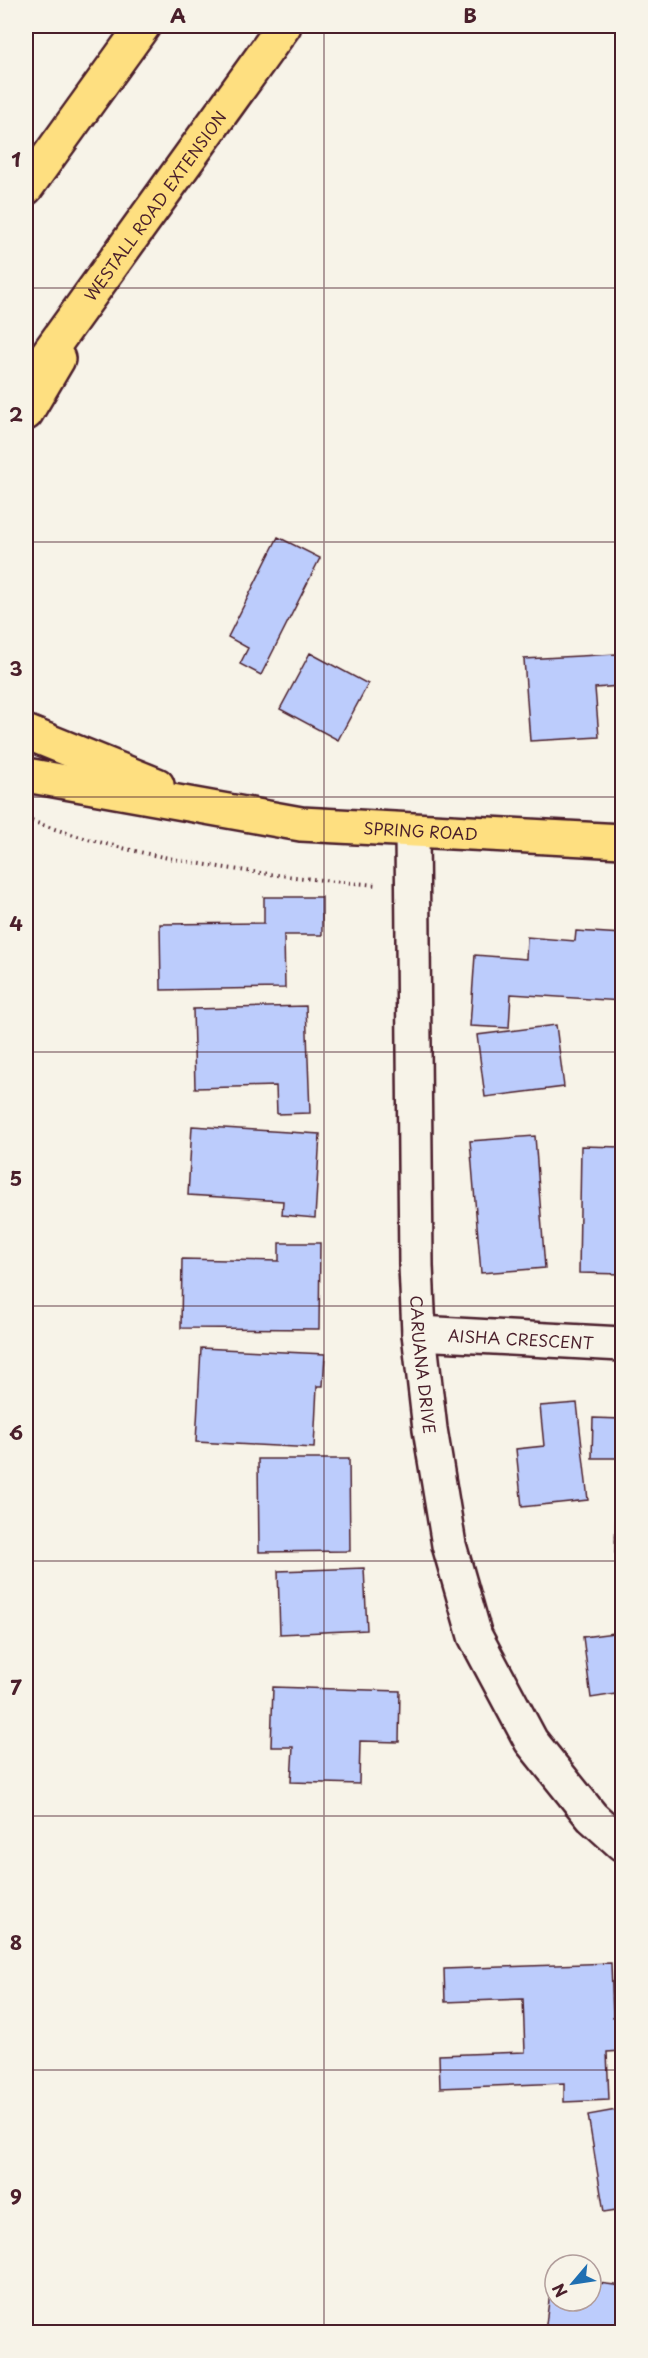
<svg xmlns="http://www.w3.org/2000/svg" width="648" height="2358" viewBox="0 0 648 2358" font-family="'Playpen Sans',sans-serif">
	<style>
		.building { fill: #bcccfc; stroke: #4a1f2b; stroke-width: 1.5 }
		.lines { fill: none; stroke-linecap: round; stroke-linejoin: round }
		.minor-casing { stroke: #4a1f2b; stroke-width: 38 }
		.major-casing { stroke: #4a1f2b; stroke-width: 38 }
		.highway-casing { stroke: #4a1f2b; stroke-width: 38 }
		.path { stroke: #4a1f2b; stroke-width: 4; stroke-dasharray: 1.5 4.5; stroke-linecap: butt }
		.minor { stroke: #f7f3e8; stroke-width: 33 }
		.major { stroke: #fedf80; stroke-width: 33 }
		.highway { stroke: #fedf80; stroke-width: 33 }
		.grid { fill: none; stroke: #4a1f2b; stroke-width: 1.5; stroke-opacity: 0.55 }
		.labels { text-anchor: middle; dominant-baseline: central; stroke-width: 6; stroke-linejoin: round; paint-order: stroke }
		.street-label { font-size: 16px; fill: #4a1f2b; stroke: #f7f3e8 }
		.neatline { fill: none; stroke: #4a1f2b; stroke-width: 2 }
		.grid-label { font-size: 20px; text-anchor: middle; font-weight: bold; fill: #4a1f2b }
	</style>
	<rect width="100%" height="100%" fill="#f7f3e8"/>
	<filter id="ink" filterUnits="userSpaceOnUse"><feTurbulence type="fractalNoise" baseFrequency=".0167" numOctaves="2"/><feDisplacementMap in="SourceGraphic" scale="12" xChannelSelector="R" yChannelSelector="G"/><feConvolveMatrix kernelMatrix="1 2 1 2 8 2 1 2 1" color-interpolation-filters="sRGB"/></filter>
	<g filter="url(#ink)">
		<path class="building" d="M278 537 320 558 261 675 240 664 248 648 228 637Z
			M310 653 368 684 338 740 280 709Z
			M617 654 619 686 595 688 599 737 530 741 524 659Z
			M264 897H322V935H284L285 988 161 990 160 924 264 923Z
			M576 931 622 934V1001L511 994 509 1028 470 1026 475 955 526 959 527 937 575 941Z
			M306 1006 310 1113 277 1114 276 1086 195 1088 193 1009Z
			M556 1025 564 1087 485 1097 477 1035Z
			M192 1126 320 1134 315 1218 282 1215 283 1201 188 1195Z
			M535 1136 545 1268 481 1273 470 1141Z
			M581 1146 622 1147V1274L579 1273Z
			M279 1243H320L319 1329 181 1328 182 1259 279 1261Z
			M201 1348 325 1354 323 1386H317L314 1448 196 1442Z
			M577 1403 588 1500 522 1507 516 1449 544 1446 540 1406Z
			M593 1418 622 1419V1553H615L617 1458H592Z
			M258 1459H349L350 1551 259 1552Z
			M364 1568 367 1630 280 1634 278 1571Z
			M622 1632V1693L591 1698 583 1637Z
			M273 1687 400 1691 399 1742 360 1741 359 1784 291 1782 293 1747H271Z
			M611 1963 613 2017H622V2051L607 2052 609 2100 564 2102V2083L440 2088 439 2055 525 2052 523 1999 445 2002 444 1969Z
			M622 2109V2209L604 2212 588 2115Z
			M552 2277H555V2301H591V2282L622 2286V2332H545Z"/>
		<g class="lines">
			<g class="minor-casing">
				<g id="minor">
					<path id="s1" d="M412 831 416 1266 419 1333 430 1429 449 1545 475 1636 531 1741 592 1817 622 1844"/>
					<path id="s2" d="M419 1333 622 1344"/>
				</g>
			</g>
			<g class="major-casing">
				<g id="major">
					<path d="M26 413 58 359"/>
					<path d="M26 732 157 785"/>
					<path id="s3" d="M26 775 301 824 622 841"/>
				</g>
			</g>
			<g class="highway-casing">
				<g id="highway">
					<path d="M26 188 143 26"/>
					<path id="s4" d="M26 384 284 26"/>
				</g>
			</g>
			<path class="path" d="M26 819C137 860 259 875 377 885"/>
			<use href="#minor" class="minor"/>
			<use href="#major" class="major"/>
			<use href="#highway" class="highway"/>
		</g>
	</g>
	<path class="grid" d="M324 26V2332M26 288H622M26 542H622M26 797H622M26 1052H622M26 1306H622M26 1561H622M26 1816H622M26 2070H622"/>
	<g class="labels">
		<g class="street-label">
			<text stroke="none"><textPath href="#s4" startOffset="220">WESTALL ROAD EXTENSION</textPath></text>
			<text stroke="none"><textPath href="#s3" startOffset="399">SPRING ROAD</textPath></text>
			<text stroke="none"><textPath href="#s2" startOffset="102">AISHA CRESCENT</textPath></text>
			<text stroke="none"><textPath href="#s1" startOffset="534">CARUANA DRIVE</textPath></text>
		</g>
	</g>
	<rect width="648" height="2358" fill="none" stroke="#f7f3e8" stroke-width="66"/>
	<g transform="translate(573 2283) rotate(241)"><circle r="28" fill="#f7f3e8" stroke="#b29e9c" stroke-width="1.5"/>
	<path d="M0-4.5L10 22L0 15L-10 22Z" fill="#1f6fb2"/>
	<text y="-9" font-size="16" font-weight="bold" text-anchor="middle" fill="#4a1f2b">N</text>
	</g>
	<rect x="33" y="33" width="582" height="2292" class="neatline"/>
	<g class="grid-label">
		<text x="178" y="23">A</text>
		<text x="470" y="23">B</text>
		<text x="16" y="167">1</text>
		<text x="16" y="422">2</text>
		<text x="16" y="676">3</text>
		<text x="16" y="931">4</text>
		<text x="16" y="1186">5</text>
		<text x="16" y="1440">6</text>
		<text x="16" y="1695">7</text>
		<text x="16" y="1950">8</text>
		<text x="16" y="2204">9</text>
	</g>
</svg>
